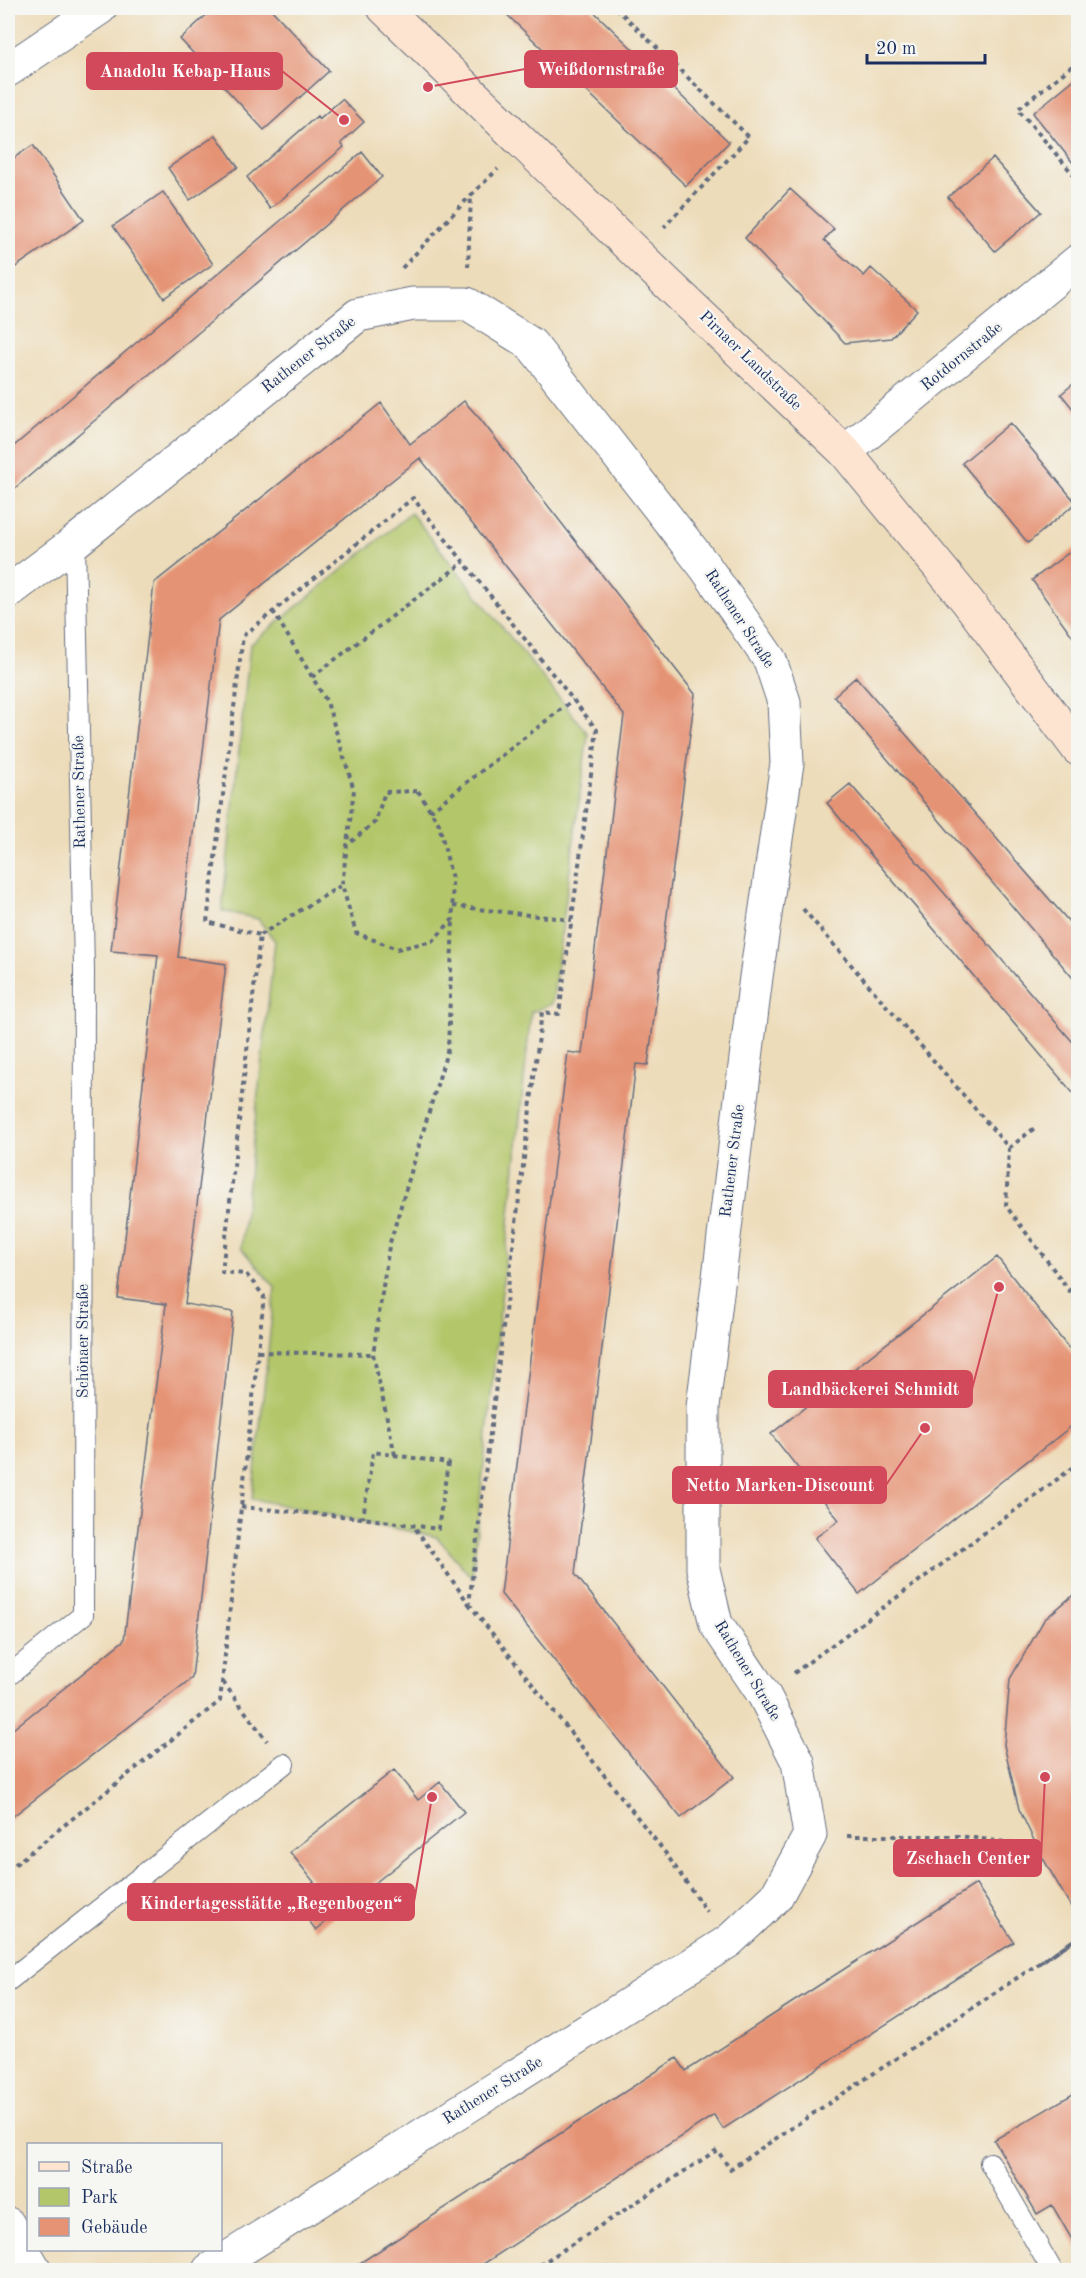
<svg xmlns="http://www.w3.org/2000/svg" width="1086" height="2278" viewBox="0 0 1086 2278" font-family="'Old Standard TT',serif">
	<style>
		.green { fill: #b3c669; stroke: #677a64; stroke-width: 1.5 }
		.building { fill: #e59374 }
		.lines { fill: none; stroke-linecap: round; stroke-linejoin: round }
		.lane-casing { stroke: #646c7e; stroke-width: 22 }
		.street-casing { stroke: #646c7e; stroke-width: 35 }
		.secondary-casing { stroke: #646c7e; stroke-width: 35 }
		.path { stroke: #646c7e; stroke-width: 4; stroke-dasharray: 4.5 4.5; stroke-linecap: butt }
		.lane { stroke: #fff; stroke-width: 20 }
		.street { stroke: #fff; stroke-width: 33 }
		.secondary { stroke: #fde4d0; stroke-width: 33 }
		.labels { text-anchor: middle; dominant-baseline: central; stroke-width: 4.5; stroke-linejoin: round; paint-order: stroke }
		.street-label { font-size: 16px; fill: #1b2f5e; stroke: #f6f6f2 }
		.leader { fill: none; stroke: #d1495b; stroke-width: 2 }
		.callout-dot { fill: #d1495b; stroke: #f6f6f2; stroke-width: 2 }
		.callout { fill: #d1495b; stroke: #d1495b; stroke-width: 2 }
		.callout-label { font-size: 18px; text-anchor: middle; font-weight: bold; fill: #fff }
	</style>
	<rect width="100%" height="100%" fill="#f6f6f2"/>
	<filter id="ink" filterUnits="userSpaceOnUse"><feTurbulence type="fractalNoise" baseFrequency=".0167" numOctaves="2"/><feDisplacementMap in="SourceGraphic" scale="12" xChannelSelector="R" yChannelSelector="G"/><feConvolveMatrix kernelMatrix="1 2 1 2 8 2 1 2 1" color-interpolation-filters="sRGB"/></filter>
	<filter id="wash" filterUnits="userSpaceOnUse"><feTurbulence type="fractalNoise" baseFrequency=".008" numOctaves="4" result="noise"/><feDisplacementMap in="SourceGraphic" scale="24" xChannelSelector="R" yChannelSelector="G"/><feGaussianBlur stdDeviation="1.35" result="paint"/><feColorMatrix in="noise" values="0 0 0 0 0 0 0 0 0 0 0 0 0 0 0 0 0 1.4 0 .05"/><feComposite in="paint" operator="in"/></filter>
	<g filter="url(#wash)">
		<rect width="100%" height="100%" fill="#eddcb9"/>
		<path class="green" d="M411 513 588 734 552 1004 531 1012 472 1578 437 1537 252 1499 275 1287 241 1248 275 941 258 919 222 911 250 645Z"/>
		<g id="blocks">
			<path class="building" d="M214 8H270L329 71 264 130 180 39Z
				M500 8H590L729 142 686 186Z
				M1078 76V169L1033 113Z
				M342 99 364 122 341 143 344 147 270 209 247 177 317 116 319 119Z
				M216 135 238 167 190 200 168 168Z
				M33 145 84 220 8 272V162Z
				M362 152 382 177 8 494V451Z
				M993 158 1041 212 995 251 948 197Z
				M790 189 834 229 824 240 864 276 871 268 917 310 891 338 845 343 745 238Z
				M163 192 213 264 164 298 113 226Z
				M1078 380V415L1061 394Z
				M464 401 481 420 695 694 648 1065 636 1064 575 1574 734 1777 681 1818 501 1594 568 1052 582 1054 624 715 420 458 219 620 178 957 226 964 185 1304 233 1312 192 1678 8 1820V1733L124 1640 166 1304 118 1298 158 955 111 951 154 583 381 403 410 444Z
				M1010 423 1076 503 1028 543 962 463Z
				M1078 546V644L1032 580Z
				M856 677 1078 932V984L834 696Z
				M850 784 1078 1048V1099L827 803Z
				M997 1257 1078 1360V1421L859 1594 815 1538 839 1520 771 1434Z
				M1078 1591V1919L1041 1855 1019 1809 1004 1745 1010 1679 1044 1620Z
				M394 1770 418 1800 440 1782 464 1812 316 1930 292 1899 314 1882 290 1852Z
				M976 1884 1014 1942 723 2129 714 2115 474 2270H349L677 2058 686 2071Z
				M1078 2091V2250L1052 2205 1037 2214 994 2140Z"/>
		</g>
	</g>
	<g filter="url(#ink)">
		<use href="#blocks" fill-opacity="0" stroke="#646c7e" stroke-width="1.5"/>
		<g class="lines">
			<g class="lane-casing">
				<path id="lane" d="M8 1676 83 1615 84 969 75 542
					M8 1981 284 1764
					M990 2163 1052 2270"/>
			</g>
			<g class="street-casing">
				<path id="street" d="M8 70 100 8
					M845 452 1078 261
					M8 592 75 542 358 315 413 304H467L531 344 706 568 770 660 784 702 787 763 756 977 703 1407V1569L716 1624 764 1695 798 1762 810 1835 776 1897 729 1941 209 2270
					M8 2224 35 2270"/>
			</g>
			<g class="secondary-casing">
				<path id="secondary" d="M384 8 667 283 845 452 968 602 1078 749"/>
			</g>
			<path class="path" d="M616 8 749 137 664 227
				M1072 66 1018 109 1078 180
				M468 267 471 195 498 169
				M402 268 471 195
				M273 611 327 702 354 790 347 844
				M312 677 464 562
				M418 791 439 824 452 879 453 919 433 941 397 949 356 933 342 885 347 845 375 822 385 792Z
				M430 811 573 700
				M453 906 572 920
				M803 909 1009 1148 1006 1206 1078 1302
				M260 935 342 885
				M1009 1148 1036 1127
				M258 1352 373 1354
				M395 1455 373 1354 389 1246 448 1048 453 919
				M241 1507 363 1518 438 1529 448 1463 373 1452 363 1518
				M469 1604 664 1851 707 1912
				M794 1673 1078 1464
				M223 1682 267 1741
				M847 1836H959L1020 1844
				M8 1870 220 1701 264 1296 246 1274 222 1272 260 935 207 922 243 636 413 498 597 730 559 1014 542 1012 469 1604 413 1525
				M532 2270 717 2150 730 2169 1074 1940 1039 1963"/>
			<use href="#lane" class="lane"/>
			<use href="#street" class="street"/>
			<use href="#secondary" class="secondary"/>
		</g>
	</g>
	<g class="labels">
		<g class="street-label">
			<text transform="translate(309 355) rotate(-38)">Rathener Straße</text>
			<text transform="translate(962 357) rotate(-39)">Rotdornstraße</text>
			<text transform="translate(750 361) rotate(44)">Pirnaer Landstraße</text>
			<text transform="translate(739 619) rotate(57)">Rathener Straße</text>
			<text transform="translate(80 792) rotate(-91)">Rathener Straße</text>
			<text transform="translate(733 1161) rotate(-83)">Rathener Straße</text>
			<text transform="translate(84 1341) rotate(-90)">Schönaer Straße</text>
			<text transform="translate(747 1671) rotate(59)">Rathener Straße</text>
			<text transform="translate(493 2091) rotate(-32)">Rathener Straße</text>
		</g>
	</g>
	<path class="leader" d="M428 87L525 69M344 120L282 71M999 1287L972 1389M925 1428L886 1485M1045 1777L1041 1858M432 1797L414 1902"/>
	<g class="callout-dot">
		<circle cx="428" cy="87" r="6"/>
		<circle cx="344" cy="120" r="6"/>
		<circle cx="999" cy="1287" r="6"/>
		<circle cx="925" cy="1428" r="6"/>
		<circle cx="1045" cy="1777" r="6"/>
		<circle cx="432" cy="1797" r="6"/>
	</g>
	<g class="callout">
		<rect x="525" y="51" width="152" height="36" rx="6"/>
		<rect x="87" y="53" width="195" height="36" rx="6"/>
		<rect x="769" y="1371" width="203" height="36" rx="6"/>
		<rect x="673" y="1467" width="213" height="36" rx="6"/>
		<rect x="894" y="1840" width="147" height="36" rx="6"/>
		<rect x="128" y="1884" width="286" height="36" rx="6"/>
	</g>
	<g class="callout-label">
		<text x="601" y="75">Weißdornstraße</text>
		<text x="185" y="77">Anadolu Kebap-Haus</text>
		<text x="870" y="1395">Landbäckerei Schmidt</text>
		<text x="780" y="1491">Netto Marken-Discount</text>
		<text x="968" y="1864">Zschach Center</text>
		<text x="271" y="1909">Kindertagesstätte „Regenbogen“</text>
	</g>
	<rect width="1086" height="2278" fill="none" stroke="#f6f6f2" stroke-width="30"/>
	<rect x="27" y="2143" width="195" height="108" fill="#f6f6f2" stroke="#9ea6b7" stroke-width="1.5"/>
	<rect x="39" y="2162" width="30" height="9" fill="#fde4d0" stroke="#9ea6b7" stroke-width="1.5"/>
	<text x="81" y="2173" font-size="18" fill="#1b2f5e">Straße</text>
	<rect x="39" y="2188" width="30" height="18" fill="#b3c669" stroke="#9ea6b7" stroke-width="1.5"/>
	<text x="81" y="2203" font-size="18" fill="#1b2f5e">Park</text>
	<rect x="39" y="2218" width="30" height="18" fill="#e59374" stroke="#9ea6b7" stroke-width="1.5"/>
	<text x="81" y="2233" font-size="18" fill="#1b2f5e">Gebäude</text>
	<path d="M867 54v9h118v-9" fill="none" stroke="#1b2f5e" stroke-width="3"/>
	<text x="876" y="54" font-size="18" fill="#1b2f5e" stroke="#f6f6f2" stroke-width="4.5" paint-order="stroke">20 m</text>
</svg>
